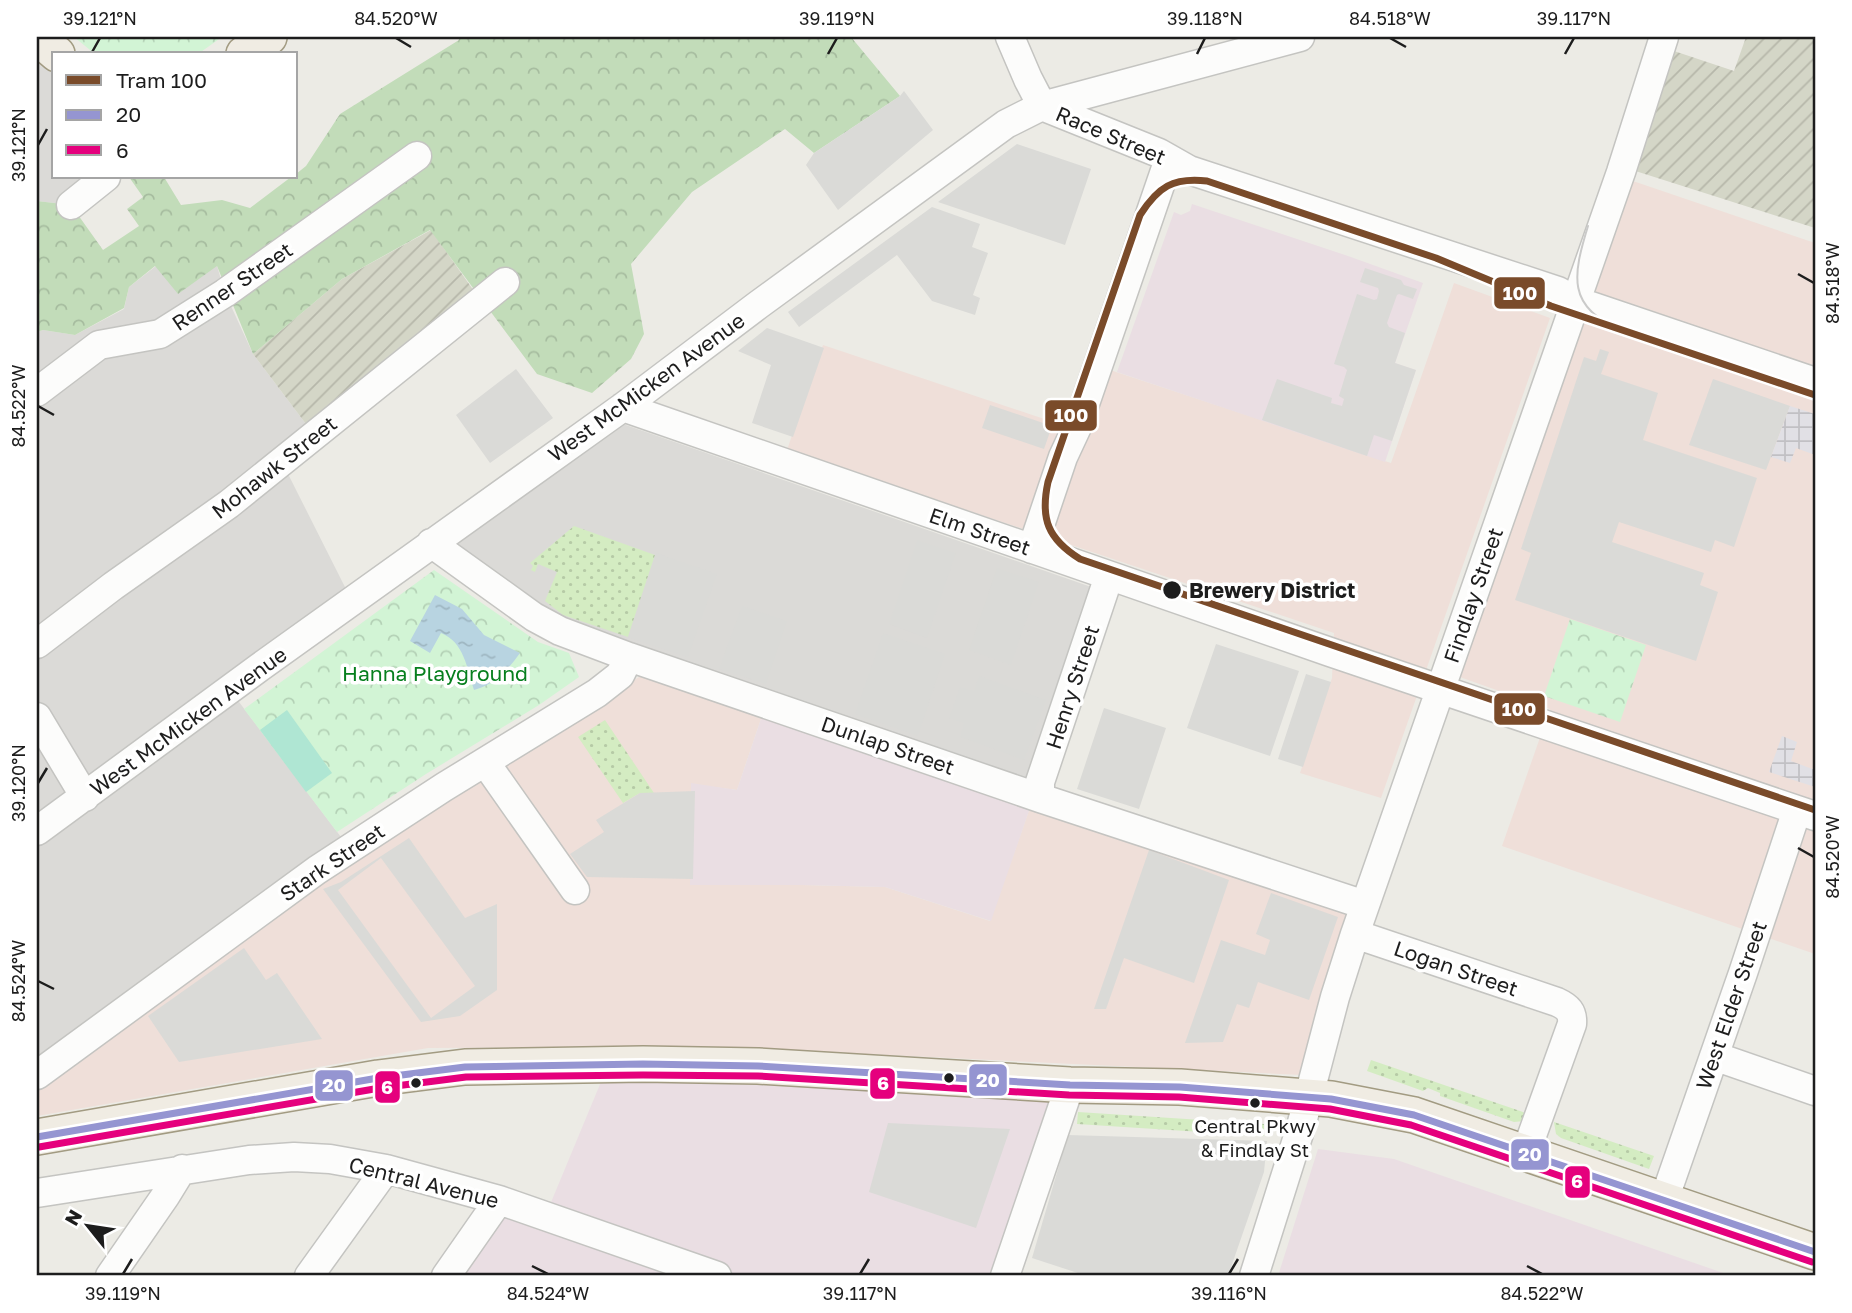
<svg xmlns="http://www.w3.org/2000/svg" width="1852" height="1313" viewBox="0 0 1852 1313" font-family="'Golos Text',sans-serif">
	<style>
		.residential { fill: #dbdad7 }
		.commercial { fill: #efdfd9 }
		.industrial { fill: #eadee3 }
		.construction { fill: url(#construction-furrows) }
		.grass { fill: url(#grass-dots) }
		.forest { fill: url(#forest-crowns) }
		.park { fill: url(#park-crowns) }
		.pitch { fill: #afe6d3 }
		.parking { fill: #dadad7; fill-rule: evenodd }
		.plaza { fill: url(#plaza-grid) }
		.water { fill: url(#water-ripples) }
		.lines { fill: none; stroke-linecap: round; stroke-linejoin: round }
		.minor-casing { stroke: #c4c4c1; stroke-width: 31 }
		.major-casing { stroke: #a29b82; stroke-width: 38 }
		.minor { stroke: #fcfcfb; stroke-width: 28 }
		.major { stroke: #f0ece3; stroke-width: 35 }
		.tram { stroke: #cacac9; stroke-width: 2 }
		.bus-1-casing { stroke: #fff; stroke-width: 12 }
		.bus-2-casing { stroke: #fff; stroke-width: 12 }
		.bus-1 { stroke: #9595d1; stroke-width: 7 }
		.bus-2 { stroke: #e5007d; stroke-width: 7 }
		.tram-1-casing { stroke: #fff; stroke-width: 12 }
		.tram-1 { stroke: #7a4b2a; stroke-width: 7 }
		.ticks { fill: none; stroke: #1d1d1d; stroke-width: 2.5 }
		.stop-dot { fill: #1d1d1d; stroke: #fff; stroke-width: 2.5 }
		.labels { text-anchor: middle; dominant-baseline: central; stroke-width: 7; stroke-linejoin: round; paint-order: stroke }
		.bus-label { font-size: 19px; fill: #1d1d1d; stroke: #fff }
		.street-label { font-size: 21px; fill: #1d1d1d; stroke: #fff }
		.stop-label { font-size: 21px; font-weight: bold; fill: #1d1d1d; stroke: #fff; text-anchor: start }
		.park-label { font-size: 21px; fill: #077f1e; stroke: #fff }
		.line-badge { stroke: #fff; stroke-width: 2.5 }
		.badge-label { font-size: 19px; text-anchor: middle; font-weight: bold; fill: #fff }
		.neatline { fill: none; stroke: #1d1d1d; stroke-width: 2.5 }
		.ticks-label { font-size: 18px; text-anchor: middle; fill: #1d1d1d }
	</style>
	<defs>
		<pattern id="construction-furrows" width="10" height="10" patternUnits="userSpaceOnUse" patternTransform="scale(1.75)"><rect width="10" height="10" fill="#d4d6c7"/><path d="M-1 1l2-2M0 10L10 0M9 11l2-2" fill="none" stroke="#b6b7aa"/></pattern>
		<pattern id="grass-dots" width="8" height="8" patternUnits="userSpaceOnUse" patternTransform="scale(1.75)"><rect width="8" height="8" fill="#d4ecc2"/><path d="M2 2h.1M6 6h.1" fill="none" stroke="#b6caa6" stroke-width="1.8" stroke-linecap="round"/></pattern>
		<pattern id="forest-crowns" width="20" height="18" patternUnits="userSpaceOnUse" patternTransform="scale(1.75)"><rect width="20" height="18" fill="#c2dcb9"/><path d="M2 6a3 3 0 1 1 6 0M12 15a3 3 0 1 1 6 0" fill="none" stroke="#a6bc9f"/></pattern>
		<pattern id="park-crowns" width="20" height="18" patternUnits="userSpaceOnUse" patternTransform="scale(1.75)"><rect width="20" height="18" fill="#d2f4d5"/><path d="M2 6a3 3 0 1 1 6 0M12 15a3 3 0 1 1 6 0" fill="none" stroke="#b4d1b6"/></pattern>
		<pattern id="plaza-grid" width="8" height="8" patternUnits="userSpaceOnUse" patternTransform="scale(1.75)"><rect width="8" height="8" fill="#e1e0e5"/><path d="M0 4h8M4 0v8" fill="none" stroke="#c1c0c4"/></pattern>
		<pattern id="water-ripples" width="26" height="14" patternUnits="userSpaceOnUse" patternTransform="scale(1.75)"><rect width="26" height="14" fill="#b8d4e1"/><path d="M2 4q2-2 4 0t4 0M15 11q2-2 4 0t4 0" fill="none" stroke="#9eb6c1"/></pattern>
	</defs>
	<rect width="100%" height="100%" fill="#ecebe5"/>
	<path class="residential" d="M37 37 54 54V177H106L71 205 37 201Z
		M156 266H217L225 293 253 354 315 436 282 462 352 601 230 690 344 841 37 1063V332L43 330 75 335 124 309 129 287Z
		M620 423 1097 589 1030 785 579 631 447 548Z"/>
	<path class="commercial" d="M1627 179 1815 243V954L1502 846 1550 709 1457 676Z
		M1454 283 1550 318 1381 798 1300 773 1332 678 1334 633 787 450 823 345 1086 433 1107 369 1391 463Z
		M652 669 764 710 737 790 691 784 802 885 885 887 990 921 1032 802 1354 911 1302 1075 698 1046 428 1048 37 1116V1081L329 868Z"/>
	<path class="industrial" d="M1192 204 1348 256 1423 283 1395 363 1416 370 1385 462 1117 372 1174 212 1181 215 1190 211Z
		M764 710 1032 802 991 921 885 887 802 885H690L691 783 737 790Z
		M608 1065 1070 1085 1005 1276H446L499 1200 547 1212Z
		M1318 1149 1394 1159 1732 1276H1278Z"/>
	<path class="construction" d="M1746 37H1815V228L1626 168 1665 48 1734 71Z
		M431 230 481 301 315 436 253 354 342 279Z"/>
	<path class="grass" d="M574 526 655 555 628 637 563 615 545 601 557 572 538 564 535 572 531 570 533 566 530 563Z
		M605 720 654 793H640L623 803 578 737Z
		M1371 1060 1523 1112 1530 1116 1524 1121 1514 1122 1440 1096V1093L1428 1088 1423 1091 1367 1071Z
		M1078 1112 1264 1124V1136L1077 1124Z
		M1554 1122 1654 1156 1649 1169 1561 1138 1556 1134Z"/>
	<path class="forest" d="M458 37H851L900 96 814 153 785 129 692 192 631 264 644 334 631 359 592 393 537 374 430 230 342 279 253 354 217 266 178 294 155 266 129 287 124 308 75 335 43 330 37 332V201L71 205 103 250 139 226 127 209 143 197 129 177H164L181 205 222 200 250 208 291 177H296V174L306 166 340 114 459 40Z"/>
	<path class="park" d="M74 37H222L198 54H95Z
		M434 570 538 642 569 653 579 677 539 705 426 774 337 832 244 709Z
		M1570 619 1646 645 1620 722 1544 696Z"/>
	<path class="pitch" d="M287 710 332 773 306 792 260 730Z"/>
	<path class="parking" d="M904 91 933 130 838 210 806 165 814 153 900 96Z
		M1017 144 1091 169 1065 245 938 202Z
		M932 207 980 224 972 247 988 253 973 295 980 298 975 315 932 301 897 255 799 327 788 312Z
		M1365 268 1401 280 1404 285 1417 289 1413 299 1399 294 1397 295 1387 323 1389 327 1405 333 1395 363 1416 370 1392 441 1374 435 1367 456 1262 420 1277 379 1332 398 1331 403 1342 406 1344 399 1339 396 1347 370 1344 367 1334 364 1357 294 1374 300 1377 299 1379 291 1378 288 1360 282Z
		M767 328 824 348 793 437 752 423 771 365 738 351Z
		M1600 349 1609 352 1601 374 1658 393 1643 440 1757 478 1734 547 1715 540 1711 552 1619 522 1612 542 1704 573 1700 585 1718 592 1696 661 1515 600 1531 553 1521 549 1584 357 1596 361Z
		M516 369 553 418 490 463 456 415Z
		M1713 379 1790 406 1766 470 1689 445Z
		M990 405 1052 426 1044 449 982 428Z
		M917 540 956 553 927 638 889 624Z
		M656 553 717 574 688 657 628 637Z
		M997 568 1039 582 1011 665 969 650Z
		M742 606 787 621 766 684 719 669Z
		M883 633 945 654 918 736 855 714Z
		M1216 644 1299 671 1270 756 1187 728Z
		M1306 674 1331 682 1303 767 1278 759Z
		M979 676 1046 700 1024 760 960 737 964 723 949 718 960 687 974 691Z
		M1104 708 1166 728 1139 809 1077 789Z
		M695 791 693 879 587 877 570 854 604 832 596 820 640 793Z
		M409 838 465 918 497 904V990L460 1016 421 1022 323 889 341 882ZM381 858 475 986 431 1018 338 890Z
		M1149 850 1229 880 1194 983 1124 958 1106 1009H1094Z
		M1271 893 1338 917 1309 1000 1258 982 1249 1008 1237 1004 1223 1042 1185 1043 1221 940 1265 955 1270 940 1256 934Z
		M244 948 266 980 277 973 322 1039 179 1062 148 1016Z
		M888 1123 1010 1129 976 1228 869 1192Z
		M1068 1135 1267 1141 1264 1172 1228 1276H1087L1032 1258Z"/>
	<path class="plaza" d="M1790 406 1815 414V455L1796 448 1790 463 1771 457Z
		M1782 736 1797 742 1791 761 1815 770V787L1769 772Z"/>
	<path class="water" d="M435 595 462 609 484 635 520 653C506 672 497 683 474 690 467 668 464 642 441 633L430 653 410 641Z"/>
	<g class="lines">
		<g class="minor-casing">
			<path id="minor" d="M1010 37 1028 79 1042 106
				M1042 106 1159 153 1189 170 1558 291 1576 301 1815 382
				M71 205 106 177
				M37 392 99 345 160 334 225 293 417 156
				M623 407 1330 652 1815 816
				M431 543 534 617 560 631 629 657 1040 798 1365 905
				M1032 549 1063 457 1077 427 1169 159
				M37 644 113 586 229 504 505 282
				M37 717 85 797
				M485 762 575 890
				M1040 798V782L1109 576
				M37 831 260 667 623 407 758 305 1006 124 1042 106 1300 37
				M1355 934 1557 1002C1568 1007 1573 1012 1572 1024L1526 1152
				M1714 1056 1815 1091
				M37 1075 317 870 444 787 597 693 620 675 629 657
				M37 1193 249 1160 294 1157 330 1159 386 1169 499 1200 717 1276
				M1664 1200 1743 973 1797 810
				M110 1276 166 1195 182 1169
				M309 1276 386 1169
				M446 1276 499 1200
				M1005 1276 1070 1085
				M1254 1276 1300 1130 1335 997 1355 934 1621 172 1664 37"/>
		</g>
		<g class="major-casing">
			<path id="major" d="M37 37 57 54
				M244 54 269 37
				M37 1137 378 1078 465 1067 643 1064 758 1066 1070 1085 1180 1087 1331 1099 1414 1115 1815 1252"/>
		</g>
		<use href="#minor" class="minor"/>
		<use href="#major" class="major"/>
		<path class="tram" d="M1588 226C1573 275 1566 307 1621 330"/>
		<g class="bus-1-casing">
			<path id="bus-1" d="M37 1137 378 1078 465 1067 643 1064 758 1066 1070 1085 1180 1087 1331 1099 1414 1115 1815 1252"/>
		</g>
		<g class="bus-2-casing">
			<path id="bus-2" d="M39 1147 380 1088 466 1077 643 1075 758 1076 1069 1095 1179 1097 1330 1109 1411 1125 1812 1262"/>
		</g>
		<use href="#bus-1" class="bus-1"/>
		<use href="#bus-2" class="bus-2"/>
		<g class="tram-1-casing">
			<path id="tram-1" d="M1815 395 1551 306 1436 258 1207 181C1173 177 1158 187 1140 215L1048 482C1040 519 1048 539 1080 559L1815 810"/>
		</g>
		<use href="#tram-1" class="tram-1"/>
	</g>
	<path class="ticks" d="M396 38 411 47M1390 38 1406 47M91 54 100 38M828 54 837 38M1197 54 1205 38M1565 54 1574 38M38 145 47 129M1798 274 1814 283M38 406 54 415M38 783 47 768M1798 848 1814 857M38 981 54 989M532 1266 548 1274M1527 1266 1542 1274M123 1274 132 1259M860 1274 869 1259M1229 1274 1238 1259"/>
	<g class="stop-dot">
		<circle cx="1172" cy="590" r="10"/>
		<circle cx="949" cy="1078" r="6"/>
		<circle cx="416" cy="1083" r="6"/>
		<circle cx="1255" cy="1103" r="6"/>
	</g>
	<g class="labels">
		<g class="bus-label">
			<text x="1255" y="1125">Central Pkwy<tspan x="1255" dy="24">&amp; Findlay St</tspan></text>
		</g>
		<g class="street-label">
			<text transform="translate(1111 135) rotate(23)">Race Street</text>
			<text transform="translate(232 286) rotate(-34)">Renner Street</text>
			<text transform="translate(646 387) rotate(-36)">West McMicken Avenue</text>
			<text transform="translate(274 467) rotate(-38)">Mohawk Street</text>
			<text transform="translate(980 531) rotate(19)">Elm Street</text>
			<text transform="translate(1473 595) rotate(-71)">Findlay Street</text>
			<text transform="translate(1072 687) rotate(-72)">Henry Street</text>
			<text transform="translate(188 721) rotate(-36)">West McMicken Avenue</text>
			<text transform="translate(888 745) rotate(19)">Dunlap Street</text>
			<text transform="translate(332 862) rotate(-34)">Stark Street</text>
			<text transform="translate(1456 968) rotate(19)">Logan Street</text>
			<text transform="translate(1731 1005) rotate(-71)">West Elder Street</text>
			<text transform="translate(424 1182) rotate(14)">Central Avenue</text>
		</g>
		<g class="stop-label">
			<text x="1189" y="590">Brewery District</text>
		</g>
		<g class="park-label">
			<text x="435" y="673">Hanna Playground</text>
		</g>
	</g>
	<g class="line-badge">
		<rect x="1493" y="276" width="53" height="34" rx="7" fill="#7a4b2a"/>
		<rect x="1044" y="399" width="54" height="33" rx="7" fill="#7a4b2a"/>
		<rect x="1493" y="692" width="53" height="34" rx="7" fill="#7a4b2a"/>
		<rect x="968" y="1063" width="40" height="34" rx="7" fill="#9595d1"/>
		<rect x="869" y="1067" width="27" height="33" rx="7" fill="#e5007d"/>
		<rect x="314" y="1069" width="40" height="33" rx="7" fill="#9595d1"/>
		<rect x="374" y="1070" width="27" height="34" rx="7" fill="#e5007d"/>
		<rect x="1510" y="1138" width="40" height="33" rx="7" fill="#9595d1"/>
		<rect x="1564" y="1165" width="27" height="34" rx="7" fill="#e5007d"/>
	</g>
	<g class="badge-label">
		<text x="1520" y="300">100</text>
		<text x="1071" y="422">100</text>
		<text x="1519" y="716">100</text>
		<text x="988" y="1087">20</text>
		<text x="883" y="1090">6</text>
		<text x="334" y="1092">20</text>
		<text x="387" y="1094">6</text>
		<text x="1530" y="1161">20</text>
		<text x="1577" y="1188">6</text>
	</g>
	<rect width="1852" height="1313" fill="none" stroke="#ffffff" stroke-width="77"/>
	<rect x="52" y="52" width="245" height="126" fill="#ffffff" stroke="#a5a5a5" stroke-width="2"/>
	<rect x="66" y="75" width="35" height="10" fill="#7a4b2a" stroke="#a5a5a5" stroke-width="2"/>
	<text x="116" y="88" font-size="21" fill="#1d1d1d">Tram 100</text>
	<rect x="66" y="110" width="35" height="10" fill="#9595d1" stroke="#a5a5a5" stroke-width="2"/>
	<text x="116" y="122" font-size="21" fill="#1d1d1d">20</text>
	<rect x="66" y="145" width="35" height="10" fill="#e5007d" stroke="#a5a5a5" stroke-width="2"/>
	<text x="116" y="158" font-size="21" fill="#1d1d1d">6</text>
	<g transform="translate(88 1226) rotate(300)" stroke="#ffffff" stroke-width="5" paint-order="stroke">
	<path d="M0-5L12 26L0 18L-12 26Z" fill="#1d1d1d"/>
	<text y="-10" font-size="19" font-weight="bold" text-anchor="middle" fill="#1d1d1d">N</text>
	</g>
	<rect x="38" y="38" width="1776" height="1236" class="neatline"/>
	<g class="ticks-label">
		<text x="100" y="25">39.121°N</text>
		<text x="396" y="25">84.520°W</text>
		<text x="837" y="25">39.119°N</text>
		<text x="1205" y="25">39.118°N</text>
		<text x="1390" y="25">84.518°W</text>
		<text x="1574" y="25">39.117°N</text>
		<text transform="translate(19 145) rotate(-90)" y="6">39.121°N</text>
		<text transform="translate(1833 283) rotate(-90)" y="6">84.518°W</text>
		<text transform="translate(19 406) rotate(-90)" y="6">84.522°W</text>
		<text transform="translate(19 783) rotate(-90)" y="6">39.120°N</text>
		<text transform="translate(1833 857) rotate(-90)" y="6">84.520°W</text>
		<text transform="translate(19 981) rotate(-90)" y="6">84.524°W</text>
		<text x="123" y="1300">39.119°N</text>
		<text x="548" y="1300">84.524°W</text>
		<text x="860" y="1300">39.117°N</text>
		<text x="1229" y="1300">39.116°N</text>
		<text x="1542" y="1300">84.522°W</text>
	</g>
</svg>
